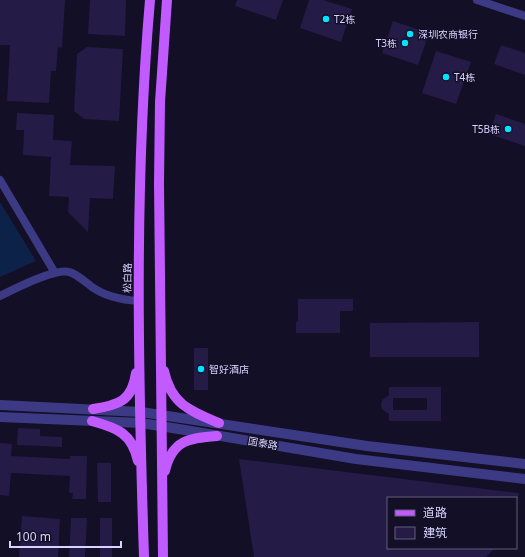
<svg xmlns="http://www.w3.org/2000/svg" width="525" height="557" viewBox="0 0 525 557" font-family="'Noto Sans','Noto Sans SC',sans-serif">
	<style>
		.water { fill: #0c2248 }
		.building { fill: #241b47; fill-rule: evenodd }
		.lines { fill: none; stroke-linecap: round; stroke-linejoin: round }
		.minor { stroke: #3d3a85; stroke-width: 8 }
		.tertiary { stroke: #3d3a85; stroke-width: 10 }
		.primary { stroke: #c25bff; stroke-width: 10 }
		.poi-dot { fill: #00e5ff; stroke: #130f26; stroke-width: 1.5 }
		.labels { text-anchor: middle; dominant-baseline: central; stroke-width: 3; stroke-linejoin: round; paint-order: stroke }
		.poi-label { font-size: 10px; fill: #d9d4ff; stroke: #130f26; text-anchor: start }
		.street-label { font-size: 10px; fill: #d9d4ff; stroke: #130f26 }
	</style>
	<rect width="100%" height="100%" fill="#130f26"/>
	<path class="water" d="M0 202 36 261 0 277Z"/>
	<path class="building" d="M0 0H65L62 48 58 47 56 71H51L49 103 7 101 10 45H0Z
		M90 0H126L125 36 88 34Z
		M237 0H283L276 20 235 6Z
		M309 0H323L352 9 341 42 300 28Z
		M393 21 429 33 418 65 382 53Z
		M501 45 525 53V75L494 64Z
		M87 47 123 49 119 121 84 119 74 111 77 54Z
		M436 51 471 62 456 104 422 93Z
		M17 113 54 115 53 140 72 141 70 165 115 166 113 199 90 198 88 232 68 212 69 197 49 196 51 157 23 155 24 130H16Z
		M496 114 525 124V146L489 134Z
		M298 299H353V311H340V333H296V322H298Z
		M479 322V357H370V323Z
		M194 348H208V390H194Z
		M389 387H441V421H389V414L383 410 381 406 382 400 389 395ZM393 398H427V410H393Z
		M18 428 40 429V436L62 437V447L17 445Z
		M0 443 12 444 11 456 70 459V456H87L86 499H72L73 493H69L70 476 11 473 9 496 0 495Z
		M239 459 519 493 518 498H388V548H495L486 557H254Z
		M97 463H111V502H98Z
		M22 516 60 519 58 557H19Z
		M71 518H87L85 557H69Z
		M100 518H112V557H100Z"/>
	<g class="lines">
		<path class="minor" d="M477 0 525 16
			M0 180 55 273
			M0 296C14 289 55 268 69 272 77 274 85 282 92 287 106 297 122 300 139 301"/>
		<path class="tertiary" d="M0 405 141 412 367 446 525 464
			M0 417 141 423 185 430 356 459 525 479"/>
		<path class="primary" d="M164 371C171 404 190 411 219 423
			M93 409C119 405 132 401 136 373
			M92 421C117 428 132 433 138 461
			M165 471C172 440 189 438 217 436
			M144 557C138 372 134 185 150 0
			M163 557 159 183 160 102 167 0"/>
	</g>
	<g class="poi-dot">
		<circle cx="326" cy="19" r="4"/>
		<circle cx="410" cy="34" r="4"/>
		<circle cx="405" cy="43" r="4"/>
		<circle cx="446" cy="77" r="4"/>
		<circle cx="508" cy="129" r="4"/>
		<circle cx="201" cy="369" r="4"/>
	</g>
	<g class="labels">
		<g class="poi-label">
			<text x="334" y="19">T2栋</text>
			<text x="418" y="34">深圳农商银行</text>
			<text x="397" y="43" text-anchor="end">T3栋</text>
			<text x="454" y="77">T4栋</text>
			<text x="500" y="129" text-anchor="end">T5B栋</text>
			<text x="209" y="369">智好酒店</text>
		</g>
		<g class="street-label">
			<text transform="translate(127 278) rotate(-89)">松白路</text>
			<text transform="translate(263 443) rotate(10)">国泰路</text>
		</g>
	</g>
	<rect x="387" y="497" width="130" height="52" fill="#130f26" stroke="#625e7d"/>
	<rect x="395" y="510" width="20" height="6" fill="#c25bff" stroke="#625e7d"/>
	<text x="423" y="517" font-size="12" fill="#d9d4ff">道路</text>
	<rect x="395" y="527" width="20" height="12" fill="#241b47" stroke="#625e7d"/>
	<text x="423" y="537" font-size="12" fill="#d9d4ff">建筑</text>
	<path d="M10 541v6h111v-6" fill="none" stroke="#d9d4ff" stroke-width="2"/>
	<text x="16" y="541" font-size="12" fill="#d9d4ff" stroke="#130f26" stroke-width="3" paint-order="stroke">100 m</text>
</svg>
